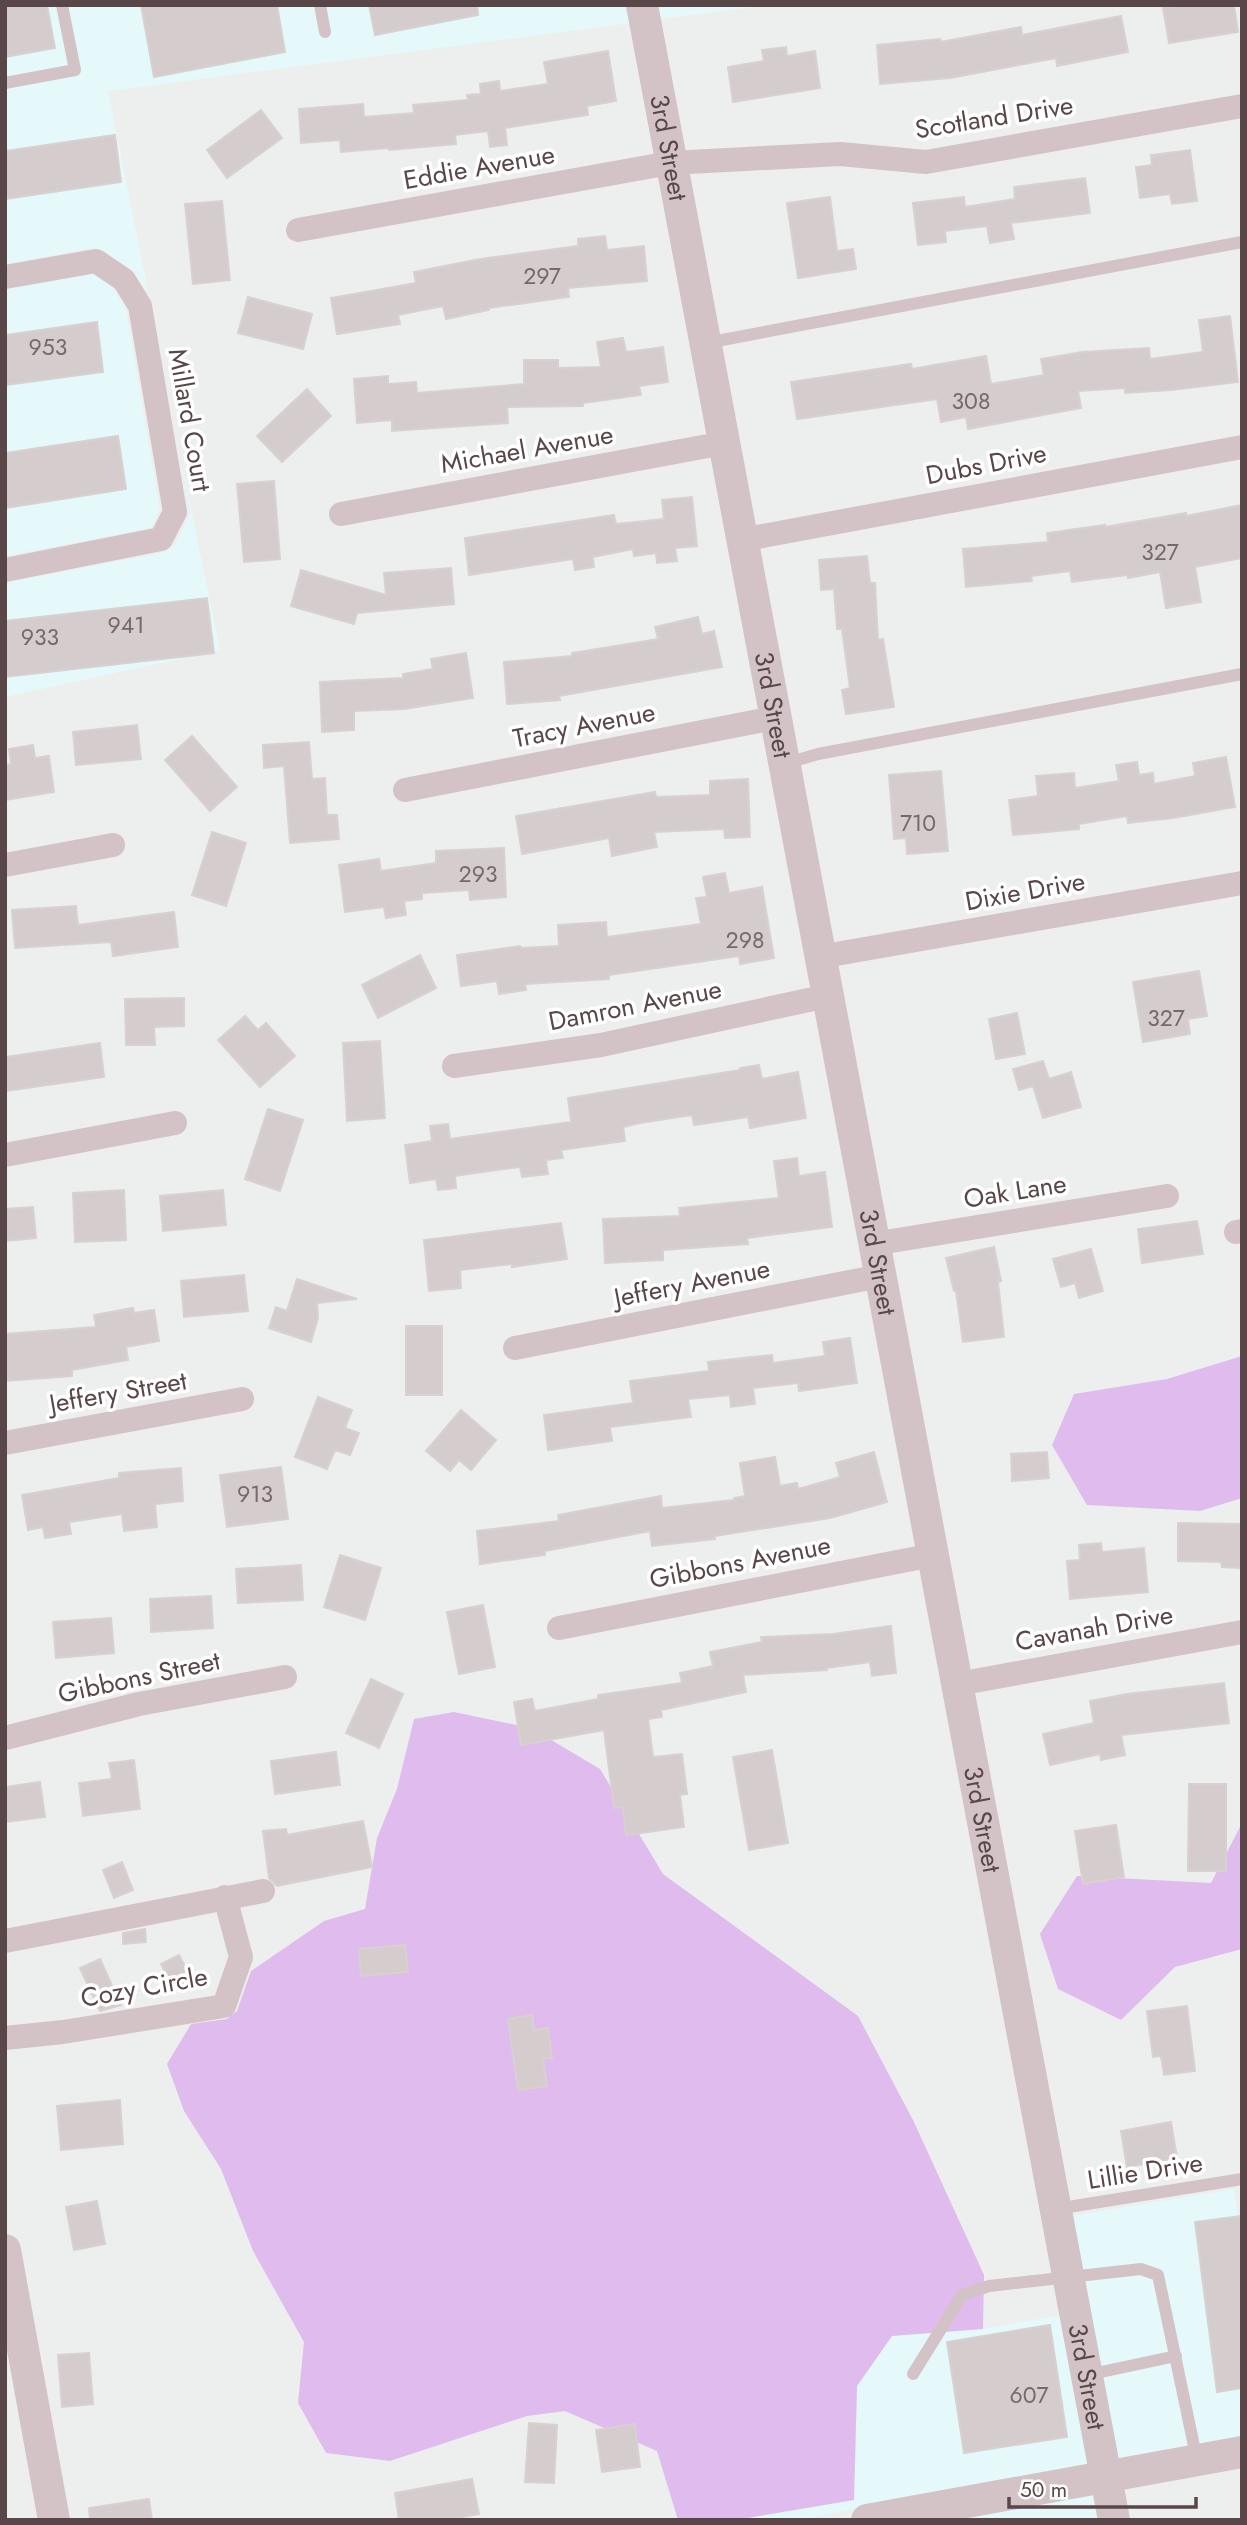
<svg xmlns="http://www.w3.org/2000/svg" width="1247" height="2525" viewBox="0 0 1247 2525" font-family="Jost,sans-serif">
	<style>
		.commercial { fill: #e5f9fb }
		.green { fill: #e0bbed }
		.building { fill: #d4cccd; stroke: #d8d1d1; stroke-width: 2 }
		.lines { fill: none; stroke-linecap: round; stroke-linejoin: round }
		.service { stroke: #d4c3c6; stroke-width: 12 }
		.minor { stroke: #d4c3c6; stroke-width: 24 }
		.tertiary { stroke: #d4c3c6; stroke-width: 32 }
		.labels { text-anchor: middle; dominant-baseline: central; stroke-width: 7; stroke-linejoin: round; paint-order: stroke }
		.number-label { font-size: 23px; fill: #78686a }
		.street-label { font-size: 26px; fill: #594649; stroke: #fff }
	</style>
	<rect width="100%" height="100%" fill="#ecefed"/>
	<path class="commercial" d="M5 5H628L631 23 108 91 148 292 132 270 104 251 92 248 5 264Z
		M657 5H770L659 19Z
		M93 274 113 288 126 309 160 510 151 528 5 556V290Z
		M177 441 220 650 5 697V583L165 552 175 545 188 518 190 511Z
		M1234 2189 1242 2238V2438L1117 2462 1071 2216Z
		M1061 2315 1088 2467 795 2520H736L854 2500 857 2386 892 2336 983 2329Z
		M1094 2493 1099 2520H943Z"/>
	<path class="green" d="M1242 1356V1498L1200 1511 1087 1505 1052 1445 1074 1394 1167 1379Z
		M454 1712 531 1728 600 1769 663 1874 858 2016 913 2120 984 2275 983 2329 892 2336 857 2386 854 2500 736 2520H678L657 2451 565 2411 527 2416 390 2461 326 2453 298 2403 304 2342 253 2251 221 2169 184 2111 167 2064 191 2024 227 2019 237 2011 251 1971 324 1921 365 1909 377 1838 397 1789 414 1719Z
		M1242 1823V1949L1175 1967 1121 2020 1058 1989 1040 1934 1077 1876 1211 1883Z"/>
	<path class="building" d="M5 5H47L55 48 5 57Z
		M141 5H277L285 52 154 77Z
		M369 5H477L478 15 375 35Z
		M1178 5H1234L1238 32 1169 43 1163 8Z
		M1121 16 1128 52 1057 66 1056 58 950 78 880 84 877 45 940 39 941 42 1021 27 1022 35Z
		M786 47 787 56 815 51 820 88 733 102 728 67 764 61 762 50Z
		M608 51 616 101 587 106 588 115 505 128 507 145 490 147 488 131 455 135 456 144 389 150V148L341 152 340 140 301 143 299 109 363 104 364 117 414 113 413 105 468 100 467 95 481 94 480 84 499 81 500 91 548 84 544 62Z
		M261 110 282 138 227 178 207 150Z
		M115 135 121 182 5 199V151Z
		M1190 150 1197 201 1172 204 1170 194 1140 198 1136 167 1152 165 1151 155Z
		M1085 178 1090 213 1011 223 1014 239 990 243 987 226 945 231 946 242 918 245 913 203 964 197 965 207 1015 199 1014 187Z
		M830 197 837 251 853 249 856 269 798 278 787 203Z
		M222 201 230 280 193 284 185 204Z
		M605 236 607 250 644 246 647 281 568 288 569 297 489 308V310L446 319 443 306 398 315 400 324 337 334 331 298 416 283 414 272 480 259 578 246V239Z
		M248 297 312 314 303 349 238 333Z
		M1230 316 1238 382 1171 390 1125 393V388L1078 391 1081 408 968 429 966 417 941 422 937 399 797 419 791 382 911 364 912 369 986 356 991 384 1044 375 1041 359 1082 352 1149 348 1150 359 1203 352 1199 320Z
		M97 322 103 372 5 385V335Z
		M623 338 626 352 663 347 668 382 639 386 641 395 583 403V406L507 407 508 423 392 431V420L357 423 354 379 388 376V384L416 382 417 393 524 384V360H558V368L601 367 597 342Z
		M307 389 331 416 282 462 257 436Z
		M118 436 126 489 5 508V453Z
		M274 481 280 559 244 562 237 484Z
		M692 497 697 546 675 548 677 561 657 563 656 553 634 556 633 549 593 557 594 567 575 570 573 559 469 575 465 538 614 515 616 524 664 519 662 500Z
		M1242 505V558L1195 567 1201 602 1166 608 1160 572 1128 578V575L1072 582 1070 571 1031 576 1032 581 966 587 963 549 1048 542 1047 533 1105 525V527L1186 513V516Z
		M867 556 870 583H875L878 640 883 639 894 707 846 714 842 690 850 688 842 629H837L834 589 821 590 819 560Z
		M451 568 454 604 357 613 354 624 291 606 301 570 386 595 384 573Z
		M207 598 214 653 5 677V621Z
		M698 617 702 634 714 631 722 667 559 696 560 700 507 704 504 662 572 656V653L658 639 655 627Z
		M466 653 473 698 404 709 354 711V730L322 732 320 682 403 678V674L433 669 431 659Z
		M137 725 141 759 76 765 73 732Z
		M192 736 237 787 210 811 165 760Z
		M309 742 312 779 325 778 327 815H337L339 839 290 843 284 766 264 768 263 745Z
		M33 745 35 758 49 756 54 792 5 800V765L11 764 9 749Z
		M1226 757 1235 807 1173 818 1128 823 1127 816 1079 824V829L1013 835 1009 800 1038 796 1036 776 1074 773 1075 788 1119 781 1116 765 1137 762 1139 775 1153 773 1154 784 1195 776 1193 763Z
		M941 771 948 851 907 854 906 838 894 839 889 775Z
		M748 779 750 837 725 838 724 829 654 832 657 847 612 856 609 838 522 854 516 816 655 792 656 797 710 795V781Z
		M212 832 246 843 226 906 192 895Z
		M504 848 506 897 470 900 469 890 422 893V899L404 901 406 915 386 918 384 907 345 912 339 865 379 859 381 871 436 863V851Z
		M725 873 729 893 762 887 774 958 740 964 739 956 609 975V979L525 984 526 990 499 994 497 981 461 986 457 955 520 946 521 948 559 946 558 925 606 922 607 937 701 924 696 898 707 897 703 877Z
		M76 906 78 925 174 912 178 947 113 956 111 942 15 948 12 910Z
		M420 955 436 988 378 1018 362 985Z
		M1199 971 1207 1016 1188 1019 1190 1034 1143 1042 1133 982Z
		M184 998V1026L154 1027 155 1045H126L125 999Z
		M1017 1013 1025 1054 996 1059 989 1019Z
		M245 1016 258 1030 266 1023 295 1056 260 1087 218 1040Z
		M380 1041 385 1118 347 1121 343 1043Z
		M100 1043 104 1077 5 1091V1057Z
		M1043 1061 1049 1079 1071 1072 1081 1107 1043 1118 1033 1086 1019 1090 1013 1069Z
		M759 1065 762 1079 798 1072 806 1118 750 1128 748 1117 694 1125 692 1115 640 1123 623 1127 625 1141 561 1150 563 1158 546 1160 548 1174 522 1177 520 1167 475 1173 455 1176 456 1188 438 1190 436 1179 410 1183 405 1145 432 1141 430 1126 448 1124 450 1139 571 1122 568 1098 740 1070V1068Z
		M268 1109 303 1120 280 1191 245 1179Z
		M797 1158 799 1176 825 1172 832 1227 747 1238 748 1244 663 1250V1260L605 1263 603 1219 680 1216 679 1208 779 1198 774 1161Z
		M124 1190 126 1240 75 1242 73 1193Z
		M223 1190 226 1225 163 1231 160 1196Z
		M33 1207 36 1238 5 1241V1209Z
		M1197 1221 1203 1254 1142 1263 1138 1229Z
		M561 1223 567 1259 512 1267V1264L460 1270 461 1288 429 1291 424 1240Z
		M994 1247 1001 1281 998 1282 1004 1337 963 1342 956 1291H954L946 1258Z
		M1091 1249 1103 1291 1079 1298 1075 1283 1061 1287 1053 1259Z
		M244 1275 248 1311 184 1317 181 1281Z
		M297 1279 357 1299 317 1303 318 1318 311 1342 269 1328 276 1307 287 1311Z
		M133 1308 134 1313 154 1310 159 1341 126 1347 128 1360 72 1370V1376L5 1381V1334L96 1327 94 1315Z
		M406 1326H442V1395H406Z
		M850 1338 857 1383 799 1391 798 1383 753 1388 755 1404 731 1407 730 1395 688 1399 691 1417 610 1427 612 1441 548 1450 544 1415 633 1403 630 1381 709 1371 708 1362 772 1355 773 1363 825 1356 823 1342Z
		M318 1397 352 1410 345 1428 359 1433 350 1455 335 1450 327 1469 295 1457Z
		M461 1410 496 1440 471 1470 459 1460 450 1471 426 1451Z
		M874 1452 887 1502 830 1518 715 1536V1539L652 1546 650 1531 545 1551V1555L480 1564 477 1531 559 1521 558 1515 661 1496 662 1508 734 1500V1498L745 1496 740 1463 775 1457 780 1486 797 1483 798 1489 840 1477 836 1463Z
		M1047 1452 1049 1478 1012 1481 1011 1454Z
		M281 1467 288 1519 227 1527 220 1475Z
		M181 1468 183 1501 155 1504 157 1527 124 1531 122 1514 69 1522 71 1534 45 1538 43 1527 28 1530 22 1495 119 1478V1473Z
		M1178 1523 1242 1524 1241 1568 1222 1567 1221 1562 1178 1561Z
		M1101 1543 1102 1552 1144 1548 1148 1592 1070 1599 1067 1561 1080 1560 1079 1545Z
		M340 1555 381 1568 365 1620 324 1607Z
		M301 1565 303 1600 238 1603 236 1569Z
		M211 1596 213 1628 151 1632 150 1599Z
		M483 1605 495 1667 459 1674 447 1612Z
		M111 1618 114 1653 56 1658 53 1622Z
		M891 1626 896 1673 872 1676 870 1662 827 1668V1670L743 1675 746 1692 661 1710 662 1717 648 1719 653 1757 682 1754 687 1794 680 1795 684 1827 626 1835 623 1807 614 1808 604 1730 521 1745 514 1702 532 1699 535 1711 598 1699V1695L682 1683 680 1673 713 1666 710 1652 762 1642 761 1637 833 1634Z
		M371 1679 403 1694 379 1748 346 1733Z
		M1224 1683 1229 1723 1121 1735 1125 1755 1101 1760 1100 1754 1050 1765 1043 1734 1094 1723 1090 1701 1127 1694Z
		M772 1750 788 1843 749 1850 733 1757Z
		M336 1752 340 1785 275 1794 271 1761Z
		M134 1760 140 1809 83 1816 79 1783 112 1779 109 1763Z
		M40 1782 45 1817 5 1822V1787Z
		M1189 1784H1226V1871H1188Z
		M363 1821 372 1867 277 1886 269 1878 263 1831 286 1829 287 1835Z
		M1116 1825 1124 1877 1083 1884 1075 1831Z
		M122 1862 133 1890 114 1898 103 1870Z
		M145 1929 146 1942 123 1944V1933Z
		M405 1945 408 1972 361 1976 359 1949Z
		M179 1955 192 1980 174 1989 161 1964Z
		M100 1959 121 2005 100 2011 80 1968Z
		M1187 2006 1195 2071 1164 2075 1161 2056 1153 2057 1147 2011Z
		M532 2015 534 2030 548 2028 552 2058 543 2059 547 2086 518 2090 508 2019Z
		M120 2100 123 2144 61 2150 57 2106Z
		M1171 2122 1177 2158 1127 2167 1121 2131Z
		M97 2201 105 2244 74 2250 66 2207Z
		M1242 2216V2388L1217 2392 1195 2222Z
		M1050 2325 1067 2437 964 2453 947 2342Z
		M89 2353 93 2404 62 2407 58 2355Z
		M529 2423 557 2425 554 2483 525 2482Z
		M635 2424 640 2467 602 2472 596 2430Z
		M472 2479 479 2514 447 2520H399L395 2493Z
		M149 2499 152 2520H90L89 2508Z"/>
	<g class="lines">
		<path class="service" d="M320 5 325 32
			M5 83 75 70 62 5
			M706 343 1242 242
			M784 764 818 754 1242 674
			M1056 2209 1242 2179
			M913 2374 962 2295 989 2286 1141 2269 1158 2275 1197 2460
			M1087 2375 1176 2356"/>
		<path class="minor" d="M298 230 670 163 840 154 926 162 1242 106
			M5 277 96 261 124 280 140 306 175 512 161 539 5 570
			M341 514 724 443
			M741 540 1242 447
			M405 790 774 718
			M5 865 113 845
			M819 957 1242 883
			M454 1066 601 1045 827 996
			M5 1155 175 1123
			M1236 1232 1242 1231
			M873 1244 1167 1196
			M515 1348 880 1276
			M5 1443 242 1399
			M559 1628 933 1555
			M958 1684 1242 1632
			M5 1738 139 1704 285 1677
			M5 1941 263 1891
			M5 2038 63 2032 224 2006 241 1957 225 1897"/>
		<g class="tertiary">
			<path id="s1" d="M642 5 1114 2520"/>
			<path d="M5 2250 54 2520"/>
			<path d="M867 2520 1242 2452"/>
		</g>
	</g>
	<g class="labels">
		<g class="number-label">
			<text x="542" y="276">297</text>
			<text x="48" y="347">953</text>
			<text x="971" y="401">308</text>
			<text x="1160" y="552">327</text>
			<text x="126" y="625">941</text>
			<text x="40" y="637">933</text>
			<text x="918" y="823">710</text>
			<text x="478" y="874">293</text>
			<text x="745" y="940">298</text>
			<text x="1166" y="1018">327</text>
			<text x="255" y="1494">913</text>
			<text x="1029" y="2395">607</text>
		</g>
		<g class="street-label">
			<text transform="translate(994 117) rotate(-9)">Scotland Drive</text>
			<text stroke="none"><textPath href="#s1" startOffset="145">3rd Street</textPath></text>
			<text transform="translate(479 167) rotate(-10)">Eddie Avenue</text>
			<text transform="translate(190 420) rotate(80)">Millard Court</text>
			<text transform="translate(527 449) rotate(-10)">Michael Avenue</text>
			<text transform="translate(986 464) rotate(-11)">Dubs Drive</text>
			<text stroke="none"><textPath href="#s1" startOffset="712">3rd Street</textPath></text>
			<text transform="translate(584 725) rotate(-11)">Tracy Avenue</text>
			<text transform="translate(1025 891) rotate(-10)">Dixie Drive</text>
			<text transform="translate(635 1005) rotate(-11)">Damron Avenue</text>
			<text transform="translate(1015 1191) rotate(-9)">Oak Lane</text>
			<text stroke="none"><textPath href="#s1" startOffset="1279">3rd Street</textPath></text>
			<text transform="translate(692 1283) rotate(-11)">Jeffery Avenue</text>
			<text transform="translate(118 1392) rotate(-10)">Jeffery Street</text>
			<text transform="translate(740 1562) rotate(-11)">Gibbons Avenue</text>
			<text transform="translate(1094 1628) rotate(-10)">Cavanah Drive</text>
			<text transform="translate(139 1677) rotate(-12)">Gibbons Street</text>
			<text stroke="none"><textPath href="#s1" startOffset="1846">3rd Street</textPath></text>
			<text transform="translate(144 1987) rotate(-10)">Cozy Circle</text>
			<text transform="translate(1145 2171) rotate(-9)">Lillie Drive</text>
			<text stroke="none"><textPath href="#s1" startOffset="2413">3rd Street</textPath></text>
		</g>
	</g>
	<rect width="1247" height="2525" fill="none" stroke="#594649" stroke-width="14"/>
	<path d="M1009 2497v10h187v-10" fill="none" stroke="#594649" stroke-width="3.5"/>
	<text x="1020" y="2497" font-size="21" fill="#594649" stroke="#ffffff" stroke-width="5" paint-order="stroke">50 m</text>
</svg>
